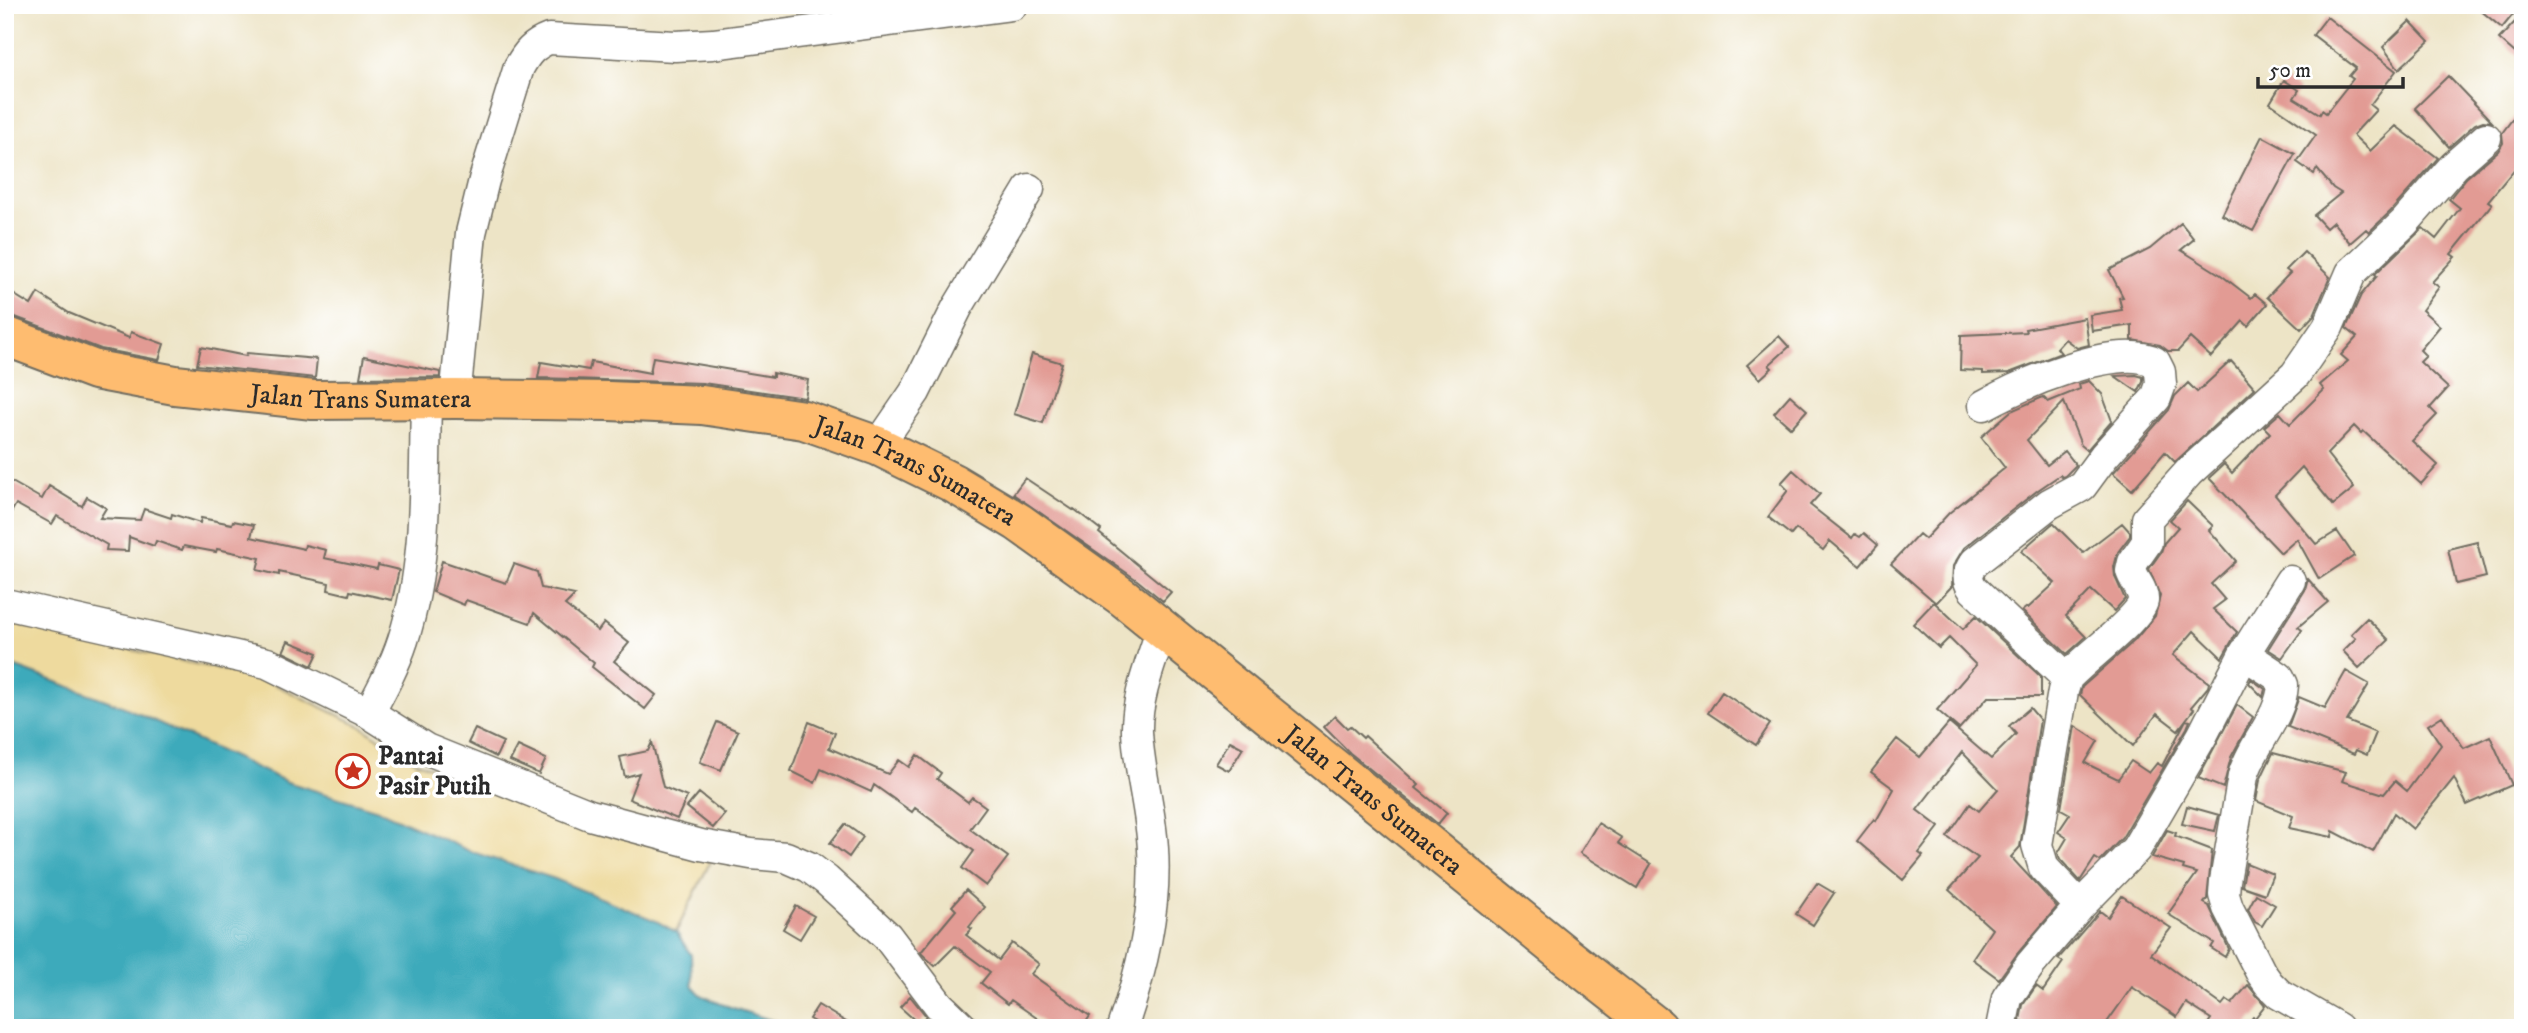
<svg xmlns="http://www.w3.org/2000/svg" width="2528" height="1033" viewBox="0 0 2528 1033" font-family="'IM FELL DW Pica',serif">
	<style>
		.sand { fill: #eeda9e; stroke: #8c8264; stroke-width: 2 }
		.water { fill: #3caabb; stroke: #346a73; stroke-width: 2 }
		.building { fill: #e29b94 }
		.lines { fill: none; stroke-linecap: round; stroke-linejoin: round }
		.minor-casing { stroke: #6f6c61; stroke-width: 33 }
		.highway-casing { stroke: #6f6c61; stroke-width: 42 }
		.minor { stroke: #fff; stroke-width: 30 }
		.highway { stroke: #febc70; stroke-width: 38 }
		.labels { text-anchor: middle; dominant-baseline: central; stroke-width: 7; stroke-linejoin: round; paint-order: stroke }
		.street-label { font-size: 26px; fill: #2b2b2b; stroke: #fff }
		.poi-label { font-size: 26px; font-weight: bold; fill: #2b2b2b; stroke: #fff; text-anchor: start }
	</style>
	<rect width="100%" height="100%" fill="#fff"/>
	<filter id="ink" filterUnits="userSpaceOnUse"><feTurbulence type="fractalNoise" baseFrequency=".0143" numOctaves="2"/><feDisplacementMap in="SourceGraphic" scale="14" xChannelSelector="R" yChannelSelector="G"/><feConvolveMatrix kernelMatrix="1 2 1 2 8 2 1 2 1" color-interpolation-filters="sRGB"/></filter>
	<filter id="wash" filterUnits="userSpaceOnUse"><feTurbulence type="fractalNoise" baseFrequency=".00686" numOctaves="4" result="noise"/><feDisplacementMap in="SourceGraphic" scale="28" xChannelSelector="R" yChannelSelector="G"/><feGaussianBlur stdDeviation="1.57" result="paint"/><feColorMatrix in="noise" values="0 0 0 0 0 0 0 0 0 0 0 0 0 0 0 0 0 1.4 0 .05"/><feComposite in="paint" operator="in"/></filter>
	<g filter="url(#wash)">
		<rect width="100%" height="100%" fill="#ede4c6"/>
		<path class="sand" d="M5 622 263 679 359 725 415 761 595 832 712 858 676 932 656 921 555 879 469 851 378 810 287 782 122 706 5 663Z"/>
		<path class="water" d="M5 663 122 706 287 782 378 810 469 851 555 879 656 921 676 932 684 944 691 955 692 985 701 995 721 1004 795 1028H5Z"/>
		<g id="blocks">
			<path class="building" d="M2474 5H2507L2515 12 2502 28Z
				M2327 17 2396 71 2370 105 2376 110 2353 135 2370 151 2396 126 2438 158 2391 211 2369 232 2366 229 2350 243 2333 222 2326 228 2314 215 2341 193 2333 188 2317 169 2314 174 2297 162 2316 135 2270 103 2284 80 2299 90 2294 98 2320 114 2322 110 2326 113 2353 79 2349 76 2356 68 2313 35Z
				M2410 21 2429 41 2399 69 2383 47Z
				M2515 22 2523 29V60L2499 39Z
				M2448 76 2492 122 2483 121 2475 124 2449 147 2415 108Z
				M2523 105V159L2488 201 2492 204 2451 254 2455 257 2432 282 2439 287 2422 310 2440 326 2420 350 2426 356 2420 362 2448 388 2430 408 2437 415 2412 441 2438 465 2421 484 2363 431 2361 433 2354 426 2327 454 2354 488 2333 505 2302 467 2275 495 2316 544 2337 531 2354 556 2319 579 2297 539 2281 553 2209 478 2224 464 2232 473 2270 433 2264 427 2280 413 2290 424 2324 390 2320 385 2348 361 2341 355 2357 337 2346 328 2361 295 2377 276 2375 274 2423 228 2436 239 2460 208 2449 199 2466 178 2498 151 2503 143 2502 133Z
				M2262 136 2295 154 2253 231 2222 215Z
				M2181 223 2194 239 2181 250 2221 275 2251 298 2255 294 2267 304 2248 326 2243 321 2211 357 2190 338 2178 351H2168L2160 345 2132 340V325L2092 331 2090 315 2122 310 2119 298 2123 297 2109 270 2150 249Z
				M2304 252 2330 277 2314 315 2301 329 2267 297 2290 273 2286 270Z
				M5 289 31 305 38 293 69 313 129 338 131 332 164 344 159 360 101 349 10 315 5 312Z
				M2085 318 2089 345 2077 348 2065 339 2057 348 2061 353 2009 373 1983 374V371L1960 370 1961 335 2026 332 2025 329Z
				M1779 336 1789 347 1769 365 1772 368 1760 379 1747 365Z
				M201 347 246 356 247 353 317 359 315 378 197 365Z
				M1032 354 1062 363 1043 423 1014 414Z
				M364 356 440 372V377L360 378Z
				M653 357 773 377V373L808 380 805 398 703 383 538 378 541 362 589 370 591 362 650 373Z
				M2231 361 2255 388 2175 462 2165 452 2132 490 2113 473 2169 410 2175 396 2188 383 2197 392Z
				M2136 375 2143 377V382L2138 392 2115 376Z
				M2089 381 2102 394 2112 421 2087 450 2081 445 2064 402 2027 440 2047 465 2065 451 2076 465 2065 476 2062 477 2060 475 2038 490 1964 548 1953 566 1952 586 1936 603 1891 564 1919 534 1925 539 1949 513 2005 468 1981 437 2011 411 2043 397 2048 402 2080 389 2079 384Z
				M1790 395 1807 410 1791 428 1774 413Z
				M1793 470 1820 494 1810 505 1852 538 1855 534 1860 537 1864 533 1878 545 1860 566 1830 541 1823 550 1796 529 1791 535 1768 517 1788 490 1781 483Z
				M5 478 42 499 49 486 82 506 87 497 106 508 100 518 140 520 144 509 171 518 172 514 200 523 201 518 232 524 233 521 254 525 251 537 304 549 305 545 326 550 324 558 377 569 378 565 399 570 392 600 350 591 349 595 328 590 329 583 279 572V575L257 570 260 558 217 549 216 552 184 546 182 550 156 541 154 546 129 537 128 551 106 550 107 545 57 516 52 524 16 504 5 523Z
				M1025 478 1073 510 1074 509 1101 530 1099 533 1171 592 1163 601 1137 580 1013 494Z
				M2187 501 2213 526 2209 530 2236 561 2211 584 2225 600 2213 609 2237 632 2222 658 2194 631 2173 655 2209 683 2208 687 2191 707 2194 709 2178 730 2157 714 2133 746 2080 695 2082 687 2134 641 2155 616 2160 596 2149 569 2161 552 2164 543 2178 527 2170 520Z
				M2053 523 2083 553 2122 523 2130 532V536L2118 552 2114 567 2115 577 2125 599 2114 611 2091 590 2066 616 2086 637 2067 654 2022 611 2027 607 2028 608 2055 583 2021 551Z
				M2477 542 2486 577 2456 584 2448 549Z
				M442 561 506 583 514 564 537 572 541 588 575 595 565 605 598 631 604 623 629 643 614 661 656 695 645 709 592 667 594 663 534 613 530 623 466 600 464 605 433 592Z
				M2308 579 2328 602 2298 627 2302 630 2282 658 2268 649 2305 590Z
				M1934 602 1963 629 1976 616 2041 677V697H1988L1959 729 1937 710 1976 665 1949 638 1939 648 1913 624Z
				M2367 618 2389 640 2359 668 2343 651 2356 638 2351 634Z
				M288 641 318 653 312 666 283 652Z
				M2346 671 2369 684 2347 721 2376 733 2367 755 2356 750 2354 754 2288 727 2299 697 2325 708Z
				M2251 679 2265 689 2263 697 2249 683Z
				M1722 692 1770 724 1756 745 1708 713Z
				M2237 705 2253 717 2231 757 2223 788 2198 778Z
				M2030 708 2040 720 2020 847 2011 857 2057 907 2017 954 1999 979 1972 959 1992 929 1949 890 1978 858 1947 837 1970 804 1979 811 1998 789 1962 752 1917 810 1939 827 1919 853 1923 856 1903 880 1857 841 1874 819 1876 821 1894 789 1871 772 1897 739 1920 757 1949 723 1991 759 2016 734 2009 726Z
				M1335 716 1347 728 1350 726 1363 738 1365 736 1419 785 1416 788 1447 813 1438 824 1350 753 1324 727Z
				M2442 716 2464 748 2490 736 2512 785 2467 805 2454 778 2413 829 2394 813 2373 852 2333 831 2332 837 2289 828 2293 816 2256 801 2260 780 2273 753 2346 772 2342 781 2384 794 2395 781 2407 791 2441 745 2428 725Z
				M2186 720 2190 721 2187 728 2122 838 2100 861 2095 858 2080 881 2060 859 2058 853 2067 838 2058 832 2070 814 2061 809 2075 726 2098 741 2085 763 2118 779 2131 761 2149 773 2157 763 2162 766Z
				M717 722 738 731 721 770 700 762Z
				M809 722 835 733 829 748 888 774 899 760 909 767 917 755 941 773 937 779 968 802 972 797 986 807 970 829 1008 857 986 886 962 868 974 851 915 808 912 812 874 785 871 792 821 769 815 783 791 771Z
				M475 729 503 742 496 757 468 743Z
				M1230 741 1243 748 1229 771 1216 764Z
				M652 742 663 787 687 797 677 819 629 799 639 773 625 777 620 757 648 751Z
				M518 746 546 759 539 774 510 761Z
				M699 793 725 814 713 828 687 807Z
				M2187 806 2219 815 2215 831 2182 824Z
				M1598 823 1622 838 1618 843 1651 864 1637 888 1580 853Z
				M845 824 863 837 849 857 830 843Z
				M2167 830 2176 833 2175 836 2212 850 2207 899 2204 903 2209 906 2229 949 2225 957 2211 948 2214 943 2168 914 2197 873 2183 869 2184 866 2152 857Z
				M2246 863 2273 874 2265 894 2242 886Z
				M1817 883 1834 893 1813 925 1796 914Z
				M966 890 985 907 969 927 972 929 966 935 999 960 1012 943 1039 964 1031 974 1090 1016 1082 1028H1051L1011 1000 1008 1004 981 983 990 972 955 946 935 966 922 954 921 952 956 910 952 906Z
				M2256 894 2275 905 2262 926 2255 922 2248 909Z
				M2122 896 2171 928 2151 954 2222 1005 2226 1000 2232 1004 2248 985 2265 1005 2255 1018 2253 1017 2245 1028H2205L2211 1019 2186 1003 2177 1017 2132 987 2103 1028H2031L2020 1020 2023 1005 2036 986 2043 991 2063 962 2058 959 2100 911 2108 917Z
				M796 906 814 916 800 939 783 929Z
				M910 996 926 1016 919 1024 900 1007Z
				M818 1005 856 1028H825L809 1019Z"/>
		</g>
	</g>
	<g filter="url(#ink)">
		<use href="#blocks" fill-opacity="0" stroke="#6f6c61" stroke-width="2"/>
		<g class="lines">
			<g class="minor-casing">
				<path id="minor" d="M455 399 471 233 484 180 519 67C527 53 533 45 549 39L675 46 713 44 1012 5
					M1984 405C2020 385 2116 342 2155 362L2160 372 2161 384 2156 398 2104 456 2082 486 2049 504 1975 562C1967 572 1966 579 1973 589L2067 678
					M878 446 915 392 957 308 1029 189
					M5 604 267 663 369 713 426 749 590 815 701 845 751 854 786 857 809 867 826 880 887 936 939 1005 963 1028
					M2244 654 2279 677 2283 685C2281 718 2252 744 2243 776L2225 881 2224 895 2228 908 2261 973 2269 984 2279 994 2338 1028
					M369 713C382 689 395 665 403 640 428 564 424 479 426 400
					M2080 906 2044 868 2037 845 2063 691 2067 678C2082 661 2140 618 2143 601 2144 590 2134 581 2131 571L2133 562 2147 542V519L2189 472 2295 375 2328 327 2351 273 2404 223 2454 166 2486 138
					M1122 1028C1142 971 1157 910 1153 849 1151 810 1139 771 1137 732 1136 697 1152 660 1162 628
					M2001 1028 2007 998 2030 965 2080 906 2136 849 2202 736 2244 654 2290 581"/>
			</g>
			<g class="highway-casing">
				<g id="highway">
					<path id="s1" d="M5 336 95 370 175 385 313 400 455 399 609 401 702 405 804 420 878 446 953 483 1018 522 1124 598 1566 956 1658 1028"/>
				</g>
			</g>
			<use href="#minor" class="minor"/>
			<use href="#highway" class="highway"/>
		</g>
	</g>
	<defs>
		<g id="sight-ring" transform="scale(1.75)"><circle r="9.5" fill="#fff" stroke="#c8321e" stroke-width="1.5"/><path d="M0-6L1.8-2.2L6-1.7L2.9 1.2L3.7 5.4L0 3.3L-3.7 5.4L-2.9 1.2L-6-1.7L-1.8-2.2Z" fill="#c8321e"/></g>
	</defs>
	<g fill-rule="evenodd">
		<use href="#sight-ring" x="353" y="771"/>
	</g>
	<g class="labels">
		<g class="street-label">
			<text stroke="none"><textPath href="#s1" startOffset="364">Jalan Trans Sumatera</textPath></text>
			<text stroke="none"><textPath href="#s1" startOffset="931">Jalan Trans Sumatera</textPath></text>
			<text stroke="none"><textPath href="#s1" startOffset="1498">Jalan Trans Sumatera</textPath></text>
		</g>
		<g class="poi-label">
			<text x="378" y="756">Pantai<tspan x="378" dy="30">Pasir Putih</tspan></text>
		</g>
	</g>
	<rect width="2528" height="1033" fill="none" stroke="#fff" stroke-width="28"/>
	<path d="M2258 77v10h145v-10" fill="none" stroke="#2b2b2b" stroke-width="3.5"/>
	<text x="2269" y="77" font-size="21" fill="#2b2b2b" stroke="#ffffff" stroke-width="5" paint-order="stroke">50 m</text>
</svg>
